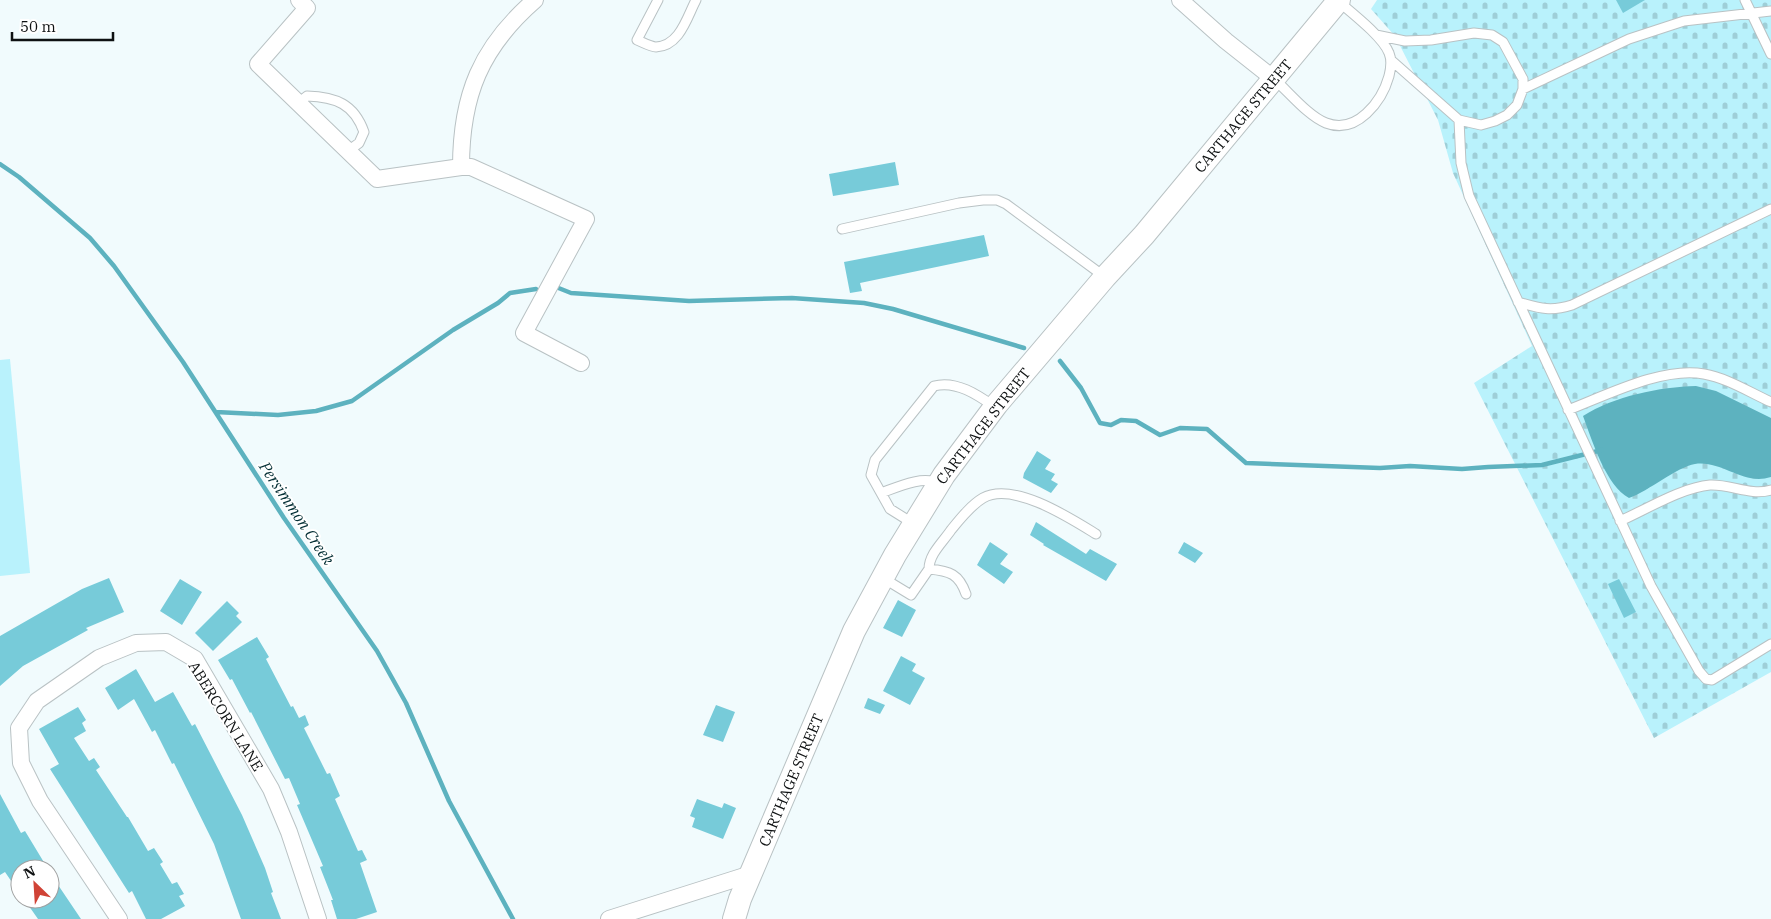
<svg xmlns="http://www.w3.org/2000/svg" width="1771" height="919" viewBox="0 0 1771 919" font-family="'IBM Plex Serif',serif">
	<style>
		.cemetery { fill: url(#cemetery-stones) }
		.park { fill: #b9f2fc }
		.water { fill: #5db2bf }
		.lines { fill: none; stroke-linecap: round; stroke-linejoin: round }
		.stream { stroke: #5db2bf; stroke-width: 4.5 }
		.building { fill: #77cbd9 }
		.service-casing { stroke: #b9c2c4; stroke-width: 11 }
		.minor-casing { stroke: #b9c2c4; stroke-width: 18 }
		.secondary-casing { stroke: #b9c2c4; stroke-width: 24 }
		.service { stroke: #fff; stroke-width: 9 }
		.minor { stroke: #fff; stroke-width: 16 }
		.secondary { stroke: #fff; stroke-width: 22 }
		.labels { text-anchor: middle; dominant-baseline: central; stroke-width: 4; stroke-linejoin: round; paint-order: stroke }
		.street-label { font-size: 15px; fill: #0e1112; stroke: #fff }
		.water-label { font-size: 16px; font-style: italic; fill: #042f35; stroke: #fff }
	</style>
	<defs>
		<pattern id="cemetery-stones" width="16" height="16" patternUnits="userSpaceOnUse" patternTransform="scale(1.25)"><rect width="16" height="16" fill="#b9f2fc"/><path d="M2 7V4a2 2 0 0 1 4 0v3zM10 15v-3a2 2 0 0 1 4 0v3z" fill="#9eced7"/></pattern>
	</defs>
	<rect width="100%" height="100%" fill="#f1fbfd"/>
	<path class="cemetery" d="M1377 0H1771V672L1654 738 1474 383 1532 346 1453 173 1438 120 1395 36 1371 9Z"/>
	<path class="park" d="M10 359 30 573 0 576V360Z"/>
	<path class="water" d="M1696 386 1716 391 1771 418V477C1743 486 1722 460 1695 464 1677 467 1649 491 1629 498 1606 486 1592 440 1583 416 1614 396 1660 387 1696 386Z"/>
	<g class="lines">
		<path class="stream" d="M0 164 19 177 90 238 114 266 183 362 284 518 377 651 406 703 449 801 513 919
			M556 287 571 293 689 301 792 298 864 303 893 309 1024 348
			M1060 361 1081 388 1100 423 1111 425 1121 420 1136 421 1160 435 1180 428 1207 429 1246 463 1380 468 1410 466 1462 469 1488 467 1542 465 1602 450
			M216 412 278 415 316 411 352 401 453 330 498 303 510 293 536 289"/>
	</g>
	<path class="building" d="M1616 0H1645L1623 13Z
		M895 162 899 185 833 196 829 174Z
		M984 235 989 256 860 283 862 291 850 293 844 262Z
		M1037 451 1051 460 1045 469 1055 474 1051 480 1058 484 1051 493 1023 478 1024 473Z
		M1036 522 1086 554 1090 549 1117 564 1106 581 1043 545 1044 544 1030 535Z
		M990 542 1008 554 1000 564 1013 572 1004 584 977 565Z
		M1184 542 1203 553 1195 563 1178 553Z
		M109 578 124 612 86 628 88 630 23 666 0 686V636L82 589Z
		M180 579 202 592 182 625 160 611Z
		M1619 579 1636 612 1624 618 1608 584Z
		M898 600 916 610 902 637 883 628Z
		M227 601 239 613 236 616 242 622 213 651 195 633Z
		M257 637 269 657 266 659 291 707 293 706 299 718 305 715 309 725 304 728 327 774 330 773 340 796 335 799 358 851 362 850 367 860 360 863 377 912 356 919H337L331 900H333L320 867 323 866 297 805 300 804 289 778 285 779 251 712 250 713 232 679 230 680 218 660Z
		M901 656 916 664 912 671 925 678 910 705 883 691Z
		M136 669 155 702 173 692 192 726 195 724 242 815 265 868 273 892 271 893 281 919H241L214 844 174 763 172 764 155 730 152 732 134 699 118 710 105 688Z
		M868 698 885 705 880 714 864 708Z
		M716 705 735 712 723 742 703 735Z
		M78 707 86 720 82 723 86 731 74 738 89 761 94 758 100 767 96 770 127 817H128L148 851 154 848 163 862 160 864 172 884 177 882 184 894 179 896 185 906 161 919H146L132 891 129 893 50 769 59 764 39 729Z
		M0 794 21 833 25 831 48 869H20V894L5 872 0 875Z
		M697 799 722 808 724 803 736 808 723 839 692 827 695 818 690 816Z
		M50 873 81 919H38L24 899H50Z"/>
	<g class="lines">
		<g class="service-casing">
			<path id="service" d="M658 0 637 40C642 42 651 47 656 47 680 46 687 17 696 0
				M1745 0 1771 54
				M1376 35 1405 41 1431 40 1474 33 1492 35 1503 42 1523 79V89L1517 105 1507 115 1495 121 1481 125 1459 120 1391 60
				M1274 79C1289 92 1308 116 1326 123 1357 135 1382 101 1389 76 1391 68 1392 60 1389 53 1383 37 1352 13 1338 1
				M1523 89 1629 39 1684 21 1771 11
				M298 103 307 96C336 97 354 104 364 132L359 143 348 151
				M1459 120 1461 163 1469 196 1651 586 1699 671 1706 679 1712 680 1771 644
				M842 229 959 203 983 200H997L1006 204 1105 277
				M1518 302C1539 308 1550 312 1572 305L1771 209
				M1568 410C1605 396 1663 366 1704 374 1727 378 1749 392 1771 402
				M881 493C895 488 925 474 938 484
				M1620 521C1645 510 1683 487 1710 485 1731 484 1750 496 1771 490
				M914 524 890 509 871 475 875 460 934 386C956 380 978 395 995 407
				M929 569C929 554 943 542 951 530 960 519 971 505 983 498 1013 481 1070 518 1096 534
				M883 578 911 595 929 569C950 571 959 574 966 594"/>
		</g>
		<g class="minor-casing">
			<path id="minor" d="M299 0 307 8 258 64 377 179 461 167H471L586 219 524 333 581 363
				M1180 0 1226 41 1274 79
				M461 167C461 95 481 47 535 0
				M119 919 40 801 21 763 19 728 37 701 99 658 136 643 166 642 195 659 271 789 289 832 318 919
				M609 919 751 874"/>
		</g>
		<g class="secondary-casing">
			<path id="secondary" d="M734 919 740 899 854 631 895 555 944 475 997 404 1105 277 1144 235 1339 0"/>
		</g>
		<use href="#service" class="service"/>
		<use href="#minor" class="minor"/>
		<use href="#secondary" class="secondary"/>
	</g>
	<g class="labels">
		<g class="street-label">
			<text transform="translate(1243 116) rotate(-50)">CARTHAGE STREET</text>
			<text transform="translate(983 426) rotate(-52)">CARTHAGE STREET</text>
			<text transform="translate(226 716) rotate(58)">ABERCORN LANE</text>
			<text transform="translate(791 780) rotate(-67)">CARTHAGE STREET</text>
		</g>
		<g class="water-label">
			<text transform="translate(297 513) rotate(56)">Persimmon Creek</text>
		</g>
	</g>
	<g transform="translate(35 884) rotate(335)"><circle r="24" fill="#ffffff" stroke="#9fa0a0"/>
	<path d="M0-4L9 19L0 12L-9 19Z" fill="#d04336"/>
	<text y="-8" font-size="14" font-weight="bold" text-anchor="middle" fill="#0e1112">N</text>
	</g>
	<path d="M12 32v8h101v-8" fill="none" stroke="#0e1112" stroke-width="2.5"/>
	<text x="20" y="32" font-size="15" fill="#0e1112" stroke="#ffffff" stroke-width="4" paint-order="stroke">50 m</text>
</svg>
